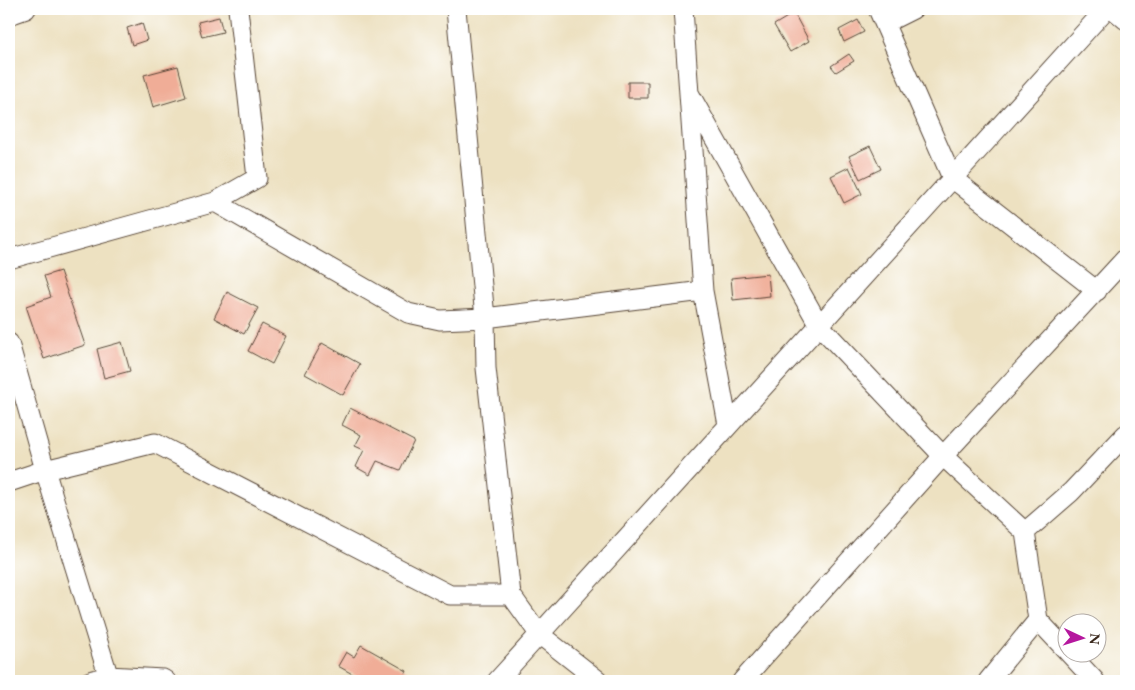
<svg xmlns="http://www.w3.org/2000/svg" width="1135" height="690" viewBox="0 0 1135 690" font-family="'EB Garamond',serif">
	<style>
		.building { fill: #f0ad97 }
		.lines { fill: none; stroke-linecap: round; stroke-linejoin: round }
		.street-casing { stroke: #564536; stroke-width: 21 }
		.street { stroke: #fff; stroke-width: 19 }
	</style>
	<rect width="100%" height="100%" fill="#fff"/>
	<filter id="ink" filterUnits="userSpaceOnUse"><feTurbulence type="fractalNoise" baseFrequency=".02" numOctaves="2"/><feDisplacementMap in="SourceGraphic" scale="10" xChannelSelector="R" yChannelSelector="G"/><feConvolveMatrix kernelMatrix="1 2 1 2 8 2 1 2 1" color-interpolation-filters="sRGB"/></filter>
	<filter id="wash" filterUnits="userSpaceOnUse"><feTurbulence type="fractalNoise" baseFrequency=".0096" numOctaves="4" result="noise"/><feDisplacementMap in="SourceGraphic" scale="20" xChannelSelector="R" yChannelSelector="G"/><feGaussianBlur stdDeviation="1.12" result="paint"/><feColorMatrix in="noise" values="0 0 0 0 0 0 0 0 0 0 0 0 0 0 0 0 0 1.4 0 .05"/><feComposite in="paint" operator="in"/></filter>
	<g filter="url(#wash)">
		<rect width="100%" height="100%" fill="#ede1c1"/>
		<g id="blocks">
			<path class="building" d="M794 13 809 41 790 52 774 25Z
				M219 17 223 32 202 37 198 22Z
				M858 20 864 32 844 42 839 30Z
				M142 23 147 40 132 45 127 28Z
				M849 54 854 61 836 72 831 66Z
				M178 66 186 97 153 107 144 75Z
				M628 82H648V98H628Z
				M870 146 881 169 860 179 849 156Z
				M849 167 862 194 844 203 831 176Z
				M60 271 85 345 44 359 26 306 51 297 44 276Z
				M768 274 770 296 733 300 731 278Z
				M227 292 258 308 244 334 214 318Z
				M262 324 286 336 272 364 248 351Z
				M122 342 130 371 104 378 97 349Z
				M322 343 360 364 343 395 305 374Z
				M350 408 414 441 400 470 377 461 370 475 356 467 364 450 355 446 361 435 342 425Z
				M361 645 407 671 404 677 412 681H365L338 666 346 652 354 657Z"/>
		</g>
	</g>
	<g filter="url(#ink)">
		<use href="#blocks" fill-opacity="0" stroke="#564536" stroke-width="1"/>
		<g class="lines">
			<g class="street-casing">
				<path id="street" d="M456 9 485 318 486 368 511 595 539 634 599 681
					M683 9 703 291 728 425
					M878 9 952 178 1097 291
					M1113 9 1126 20
					M9 15 26 9
					M885 23 913 9
					M689 93 819 325 943 456 1025 532 1038 620 1068 652
					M215 202 408 313 440 320 485 318 703 291
					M9 259 215 202 257 178 238 9
					M9 343 45 470 110 681
					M9 482 45 470 155 443 450 595H511
					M1025 532 1071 492 1126 434
					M1068 652 1095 681
					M90 681 108 676 163 679 166 681
					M497 681 1106 9
					M742 681 943 456 1126 258
					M988 681 1038 620"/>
			</g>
			<use href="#street" class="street"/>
		</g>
	</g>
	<rect width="1135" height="690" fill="none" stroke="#fff" stroke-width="30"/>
	<g transform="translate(1082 638) rotate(94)"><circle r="24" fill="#ffffff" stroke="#b1aaa5"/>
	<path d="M0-4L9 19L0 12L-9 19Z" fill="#b5179e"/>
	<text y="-8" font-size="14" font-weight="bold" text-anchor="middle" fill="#3b2a1e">N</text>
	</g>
</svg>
